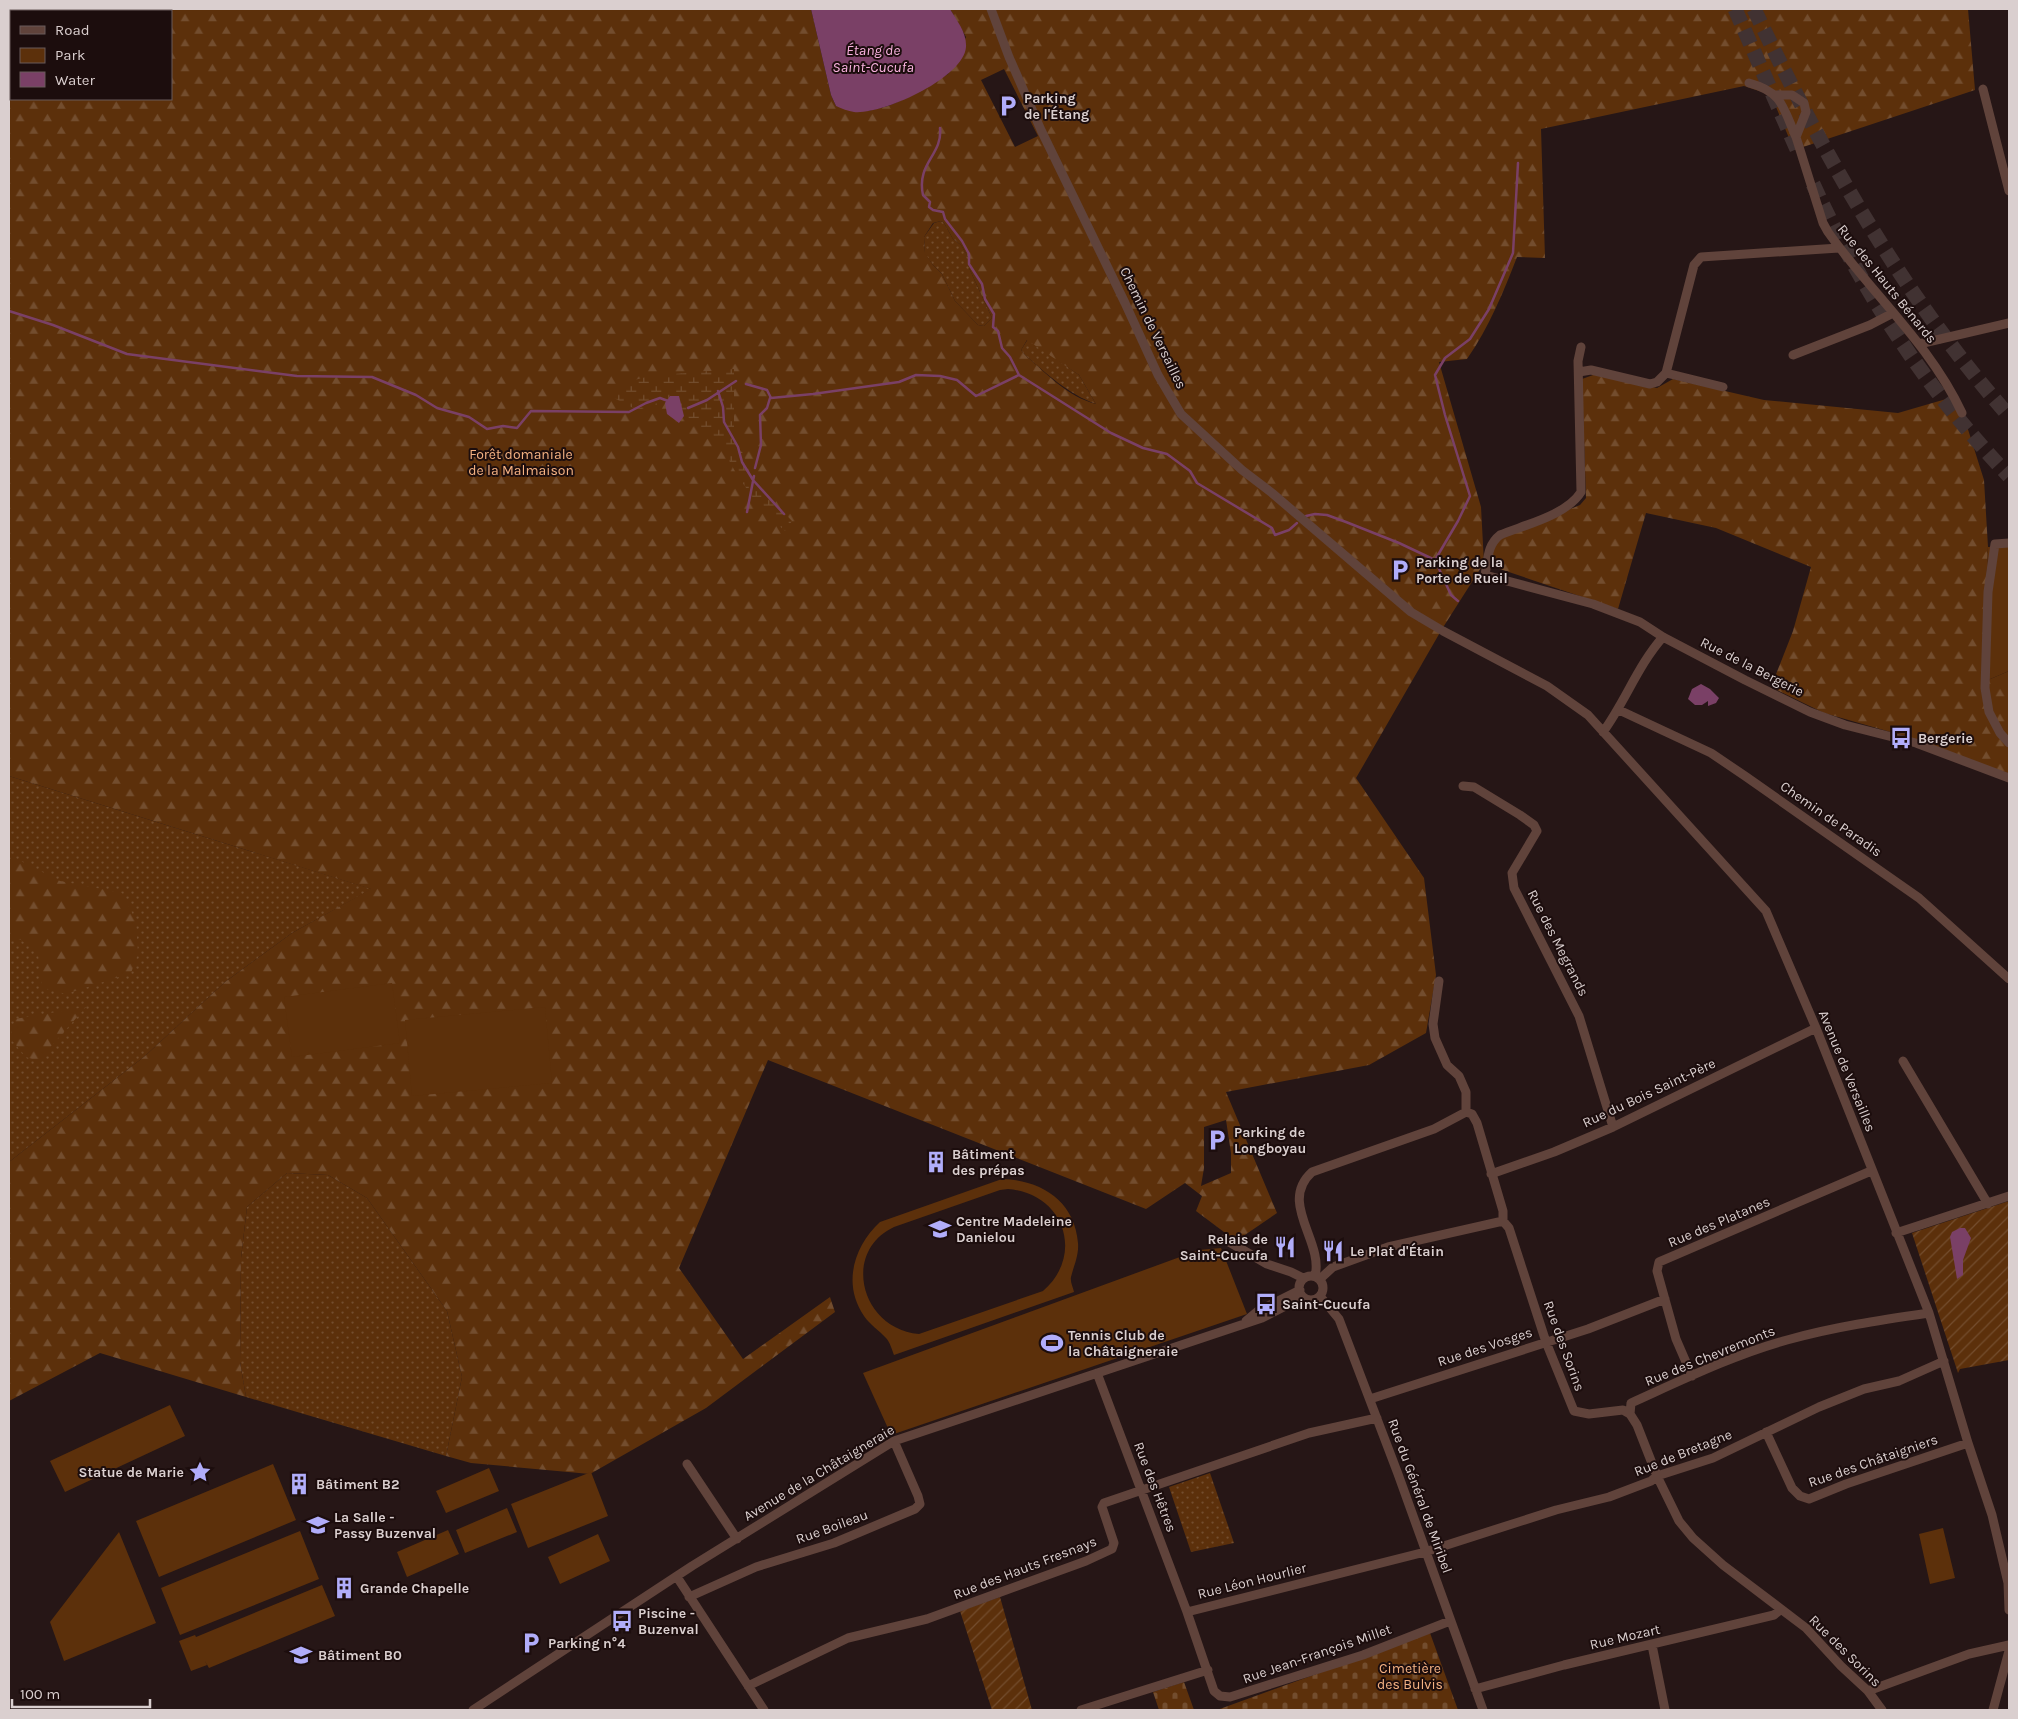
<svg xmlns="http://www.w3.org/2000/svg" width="2018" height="1719" viewBox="0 0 2018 1719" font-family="Karla,sans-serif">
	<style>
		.grass { fill: url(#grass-dots) }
		.forest { fill: url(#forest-firs); fill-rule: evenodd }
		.wetland { fill: url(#wetland-marsh) }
		.cemetery { fill: url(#cemetery-stones) }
		.park { fill: #5c300b; fill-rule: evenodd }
		.garden { fill: url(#garden-furrows) }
		.water { fill: #7a4066 }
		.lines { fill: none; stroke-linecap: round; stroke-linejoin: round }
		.stream { stroke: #7a4066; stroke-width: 2.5 }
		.motorway-tunnel { stroke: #413232; stroke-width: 15; stroke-dasharray: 15 8; stroke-linecap: butt }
		.minor { stroke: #60433b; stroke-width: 9 }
		.labels { text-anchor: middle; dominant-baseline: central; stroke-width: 4; stroke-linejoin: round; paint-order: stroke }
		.poi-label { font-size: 14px; font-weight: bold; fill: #dacfcf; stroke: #1c0d0d; text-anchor: start }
		.street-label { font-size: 14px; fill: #dacfcf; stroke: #1c0d0d }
		.park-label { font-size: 14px; fill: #f5b283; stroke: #1c0d0d }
		.water-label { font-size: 15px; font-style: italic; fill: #fab3e0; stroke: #1c0d0d }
	</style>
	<defs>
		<pattern id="grass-dots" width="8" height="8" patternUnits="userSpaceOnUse" patternTransform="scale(1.25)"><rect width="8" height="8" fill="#5c300b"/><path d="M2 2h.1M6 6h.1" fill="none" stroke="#734d2e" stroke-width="1.8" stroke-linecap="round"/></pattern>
		<pattern id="forest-firs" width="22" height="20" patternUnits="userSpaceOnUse" patternTransform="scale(1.25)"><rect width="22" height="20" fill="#5c300b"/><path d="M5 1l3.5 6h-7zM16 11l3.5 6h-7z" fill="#734d2e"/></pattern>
		<pattern id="wetland-marsh" width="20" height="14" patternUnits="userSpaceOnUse" patternTransform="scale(1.25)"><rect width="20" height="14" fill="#5c300b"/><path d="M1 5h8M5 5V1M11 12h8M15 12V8" fill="none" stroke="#734d2e"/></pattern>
		<pattern id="cemetery-stones" width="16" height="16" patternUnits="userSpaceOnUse" patternTransform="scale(1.25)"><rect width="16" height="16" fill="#5c300b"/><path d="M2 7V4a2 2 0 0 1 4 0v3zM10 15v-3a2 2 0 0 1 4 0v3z" fill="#734d2e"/></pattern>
		<pattern id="garden-furrows" width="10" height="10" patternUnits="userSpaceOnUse" patternTransform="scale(1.25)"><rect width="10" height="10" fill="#5c300b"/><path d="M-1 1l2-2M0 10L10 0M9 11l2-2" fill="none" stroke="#734d2e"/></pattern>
	</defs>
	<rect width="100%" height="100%" fill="#261616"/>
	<path class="grass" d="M941 221 944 223 953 239 961 245 968 257 969 268 992 318 984 326 978 325 955 301 942 274 933 265 925 254 924 237 934 223Z
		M1028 339 1079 375 1096 404C1068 394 1047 374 1025 355L1021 350Z
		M9 776 372 889 292 933 225 982 145 1056 9 1162Z
		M287 1173 328 1175 367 1198 447 1311 462 1377 446 1456 246 1397 240 1362 241 1258 247 1207Z
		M1210 1473 1234 1543 1191 1552 1169 1487Z"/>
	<path class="forest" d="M9 9H811L831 95 836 106 868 111 888 106 907 98 948 74 966 37 950 9H1968L1975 90 1794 150 1771 95 1744 86 1541 129 1545 258 1517 257C1503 293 1489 327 1467 359L1439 362 1481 507 1484 563 1442 629 1356 778 1424 878 1436 975 1426 1033 1369 1065 1226 1092 1277 1213 1236 1241 1196 1211 1202 1196 1185 1183 1146 1209 768 1060 679 1268 743 1359 830 1297 835 1312 706 1408 590 1474 471 1463 446 1456 462 1377 447 1311 367 1198 328 1175 287 1173 247 1207 241 1258 240 1362 246 1397 100 1353 9 1401V1162L145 1056 225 982 292 933 371 889 9 776ZM11 11H171V99H11ZM1004 69 1038 136 1015 147 981 80ZM941 221 944 223 953 239 961 245 968 257 969 268 992 318 984 326 978 325 955 301 942 274 933 265 925 253 924 237 933 223ZM1027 340 1079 375 1096 404C1068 397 1046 373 1025 355L1021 350ZM1226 1120 1231 1153V1173L1201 1186 1204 1168V1127Z
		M1596 374 1657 388 1673 379 1764 400 1898 413 1953 397 1965 420 1984 480 1988 547 1982 671 1988 680 2009 671V775L1915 739 1824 713 1771 687 1793 631 1811 567 1716 528 1646 513 1618 609 1494 567 1491 553 1493 541 1580 505 1586 498 1582 379Z
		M9 855 60 881 122 893 136 921 138 954 131 973 66 994 42 988 38 953 21 940 9 937Z
		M86 1007 38 1061 26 1057 10 1038 15 1019Z"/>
	<path class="wetland" d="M734 369V429L741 449 753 480 792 521 785 531 761 509 737 475 719 442 684 416 679 396H670L665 403 635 409 612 397 624 383 649 376Z"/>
	<path class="cemetery" d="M1430 1633 1458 1710H1217Z
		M1184 1682 1194 1710H1159L1153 1692Z"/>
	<path class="park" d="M2009 546V671L1988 680 1982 671 1988 547Z
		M392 983 400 1043 292 1057 284 997Z
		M545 1007 552 1083 412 1096 405 1020Z
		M1002 1179C1041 1180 1075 1201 1078 1243 1079 1255 1074 1265 1071 1277 1070 1282 1073 1287 1074 1292L894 1355C892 1350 890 1342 886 1338 879 1330 870 1325 864 1316 842 1284 854 1246 880 1222ZM1008 1189C1064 1193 1085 1255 1043 1291L919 1334C861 1329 841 1252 894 1227L1000 1190Z
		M1221 1248 1247 1314 891 1435 863 1373 1199 1250Z
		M170 1405 185 1436 65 1492 50 1461Z
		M273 1464 296 1520 159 1577 136 1521Z
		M489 1468 499 1491 446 1513 436 1491Z
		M591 1472 608 1516 528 1548 511 1504Z
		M507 1508 517 1532 465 1553 456 1530Z
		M1943 1528 1955 1578 1930 1584 1919 1534Z
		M448 1530 459 1554 407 1577 397 1552Z
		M300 1531 319 1579 180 1635 161 1588Z
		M119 1532 156 1623 64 1661 50 1622Z
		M598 1534 610 1561 560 1584 548 1557Z
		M322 1585 335 1616 209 1668 205 1661 207 1665 191 1671 179 1641 195 1635 196 1637Z"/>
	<path class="garden" d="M2009 1201V1360L1960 1369 1958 1373 1912 1233Z
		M1000 1597 1032 1710H992L960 1611Z"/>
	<path class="water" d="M811 9H950C957 21 967 33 966 47 964 78 882 115 854 112 848 111 842 109 836 106L831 95Z
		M670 396H679L684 416 679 423 667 414 665 403Z
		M1701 684 1710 689 1719 698 1716 703 1708 706V701L1702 705H1695L1688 699 1692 689Z
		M1960 1228H1965L1971 1238 1963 1260V1275L1957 1279 1950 1237 1952 1232Z"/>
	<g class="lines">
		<path class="stream" d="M940 128C943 155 916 163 923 195L930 202 929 207 933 210 943 212 945 219 962 241 969 254V264L982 284 985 299 994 314 993 327 998 331 1002 348 1010 357 1019 375 1111 433 1143 448 1167 454 1190 471 1197 483 1272 528 1275 535 1289 530 1297 523
			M9 311 53 325 127 354 297 376 372 377 416 395 437 408 469 417 487 429 503 426 517 428 531 411 629 412 646 403 660 398 668 401
			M746 384 767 390 771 398 813 394 899 382 916 375 940 376 957 380 976 396 1019 375
			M718 391 723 407 724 422 738 447 742 462 753 480 784 514
			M688 408 707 400 736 381
			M755 468 761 445 760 415 767 408 770 398
			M747 512 754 476
			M1306 516 1315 514 1327 515 1346 522 1399 543 1435 560 1451 595 1458 601
			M1435 560 1458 521 1470 496 1445 415 1435 375 1445 358 1470 339 1489 309 1513 253 1518 163"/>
		<path class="motorway-tunnel" d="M1735 9 1800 156
			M1754 9C1823 154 1902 295 2009 416
			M1813 184C1862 291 1927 390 2009 476"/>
		<path class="minor" d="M991 9 1009 57 1041 130 1125 303 1158 375 1181 414 1242 470 1272 493 1411 612 1443 631 1547 686 1588 715 1766 911 1816 1028 1929 1313 1968 1443 1992 1515 2008 1583 2009 1610
			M1749 83C1783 92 1783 108 1796 137L1806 112 1804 103 1792 95H1776
			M1983 89 2009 191
			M1796 137 1823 223 1828 232C1871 293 1930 344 1962 413
			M1919 344 2009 323
			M1581 347 1578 361 1581 492C1567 515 1524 525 1500 535 1487 545 1488 560 1485 575L1593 604 1640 622 1663 637 1745 680 1810 712 1845 725 1916 743 2009 778
			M1793 355 1870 325 1893 313
			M1579 372 1591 370 1650 384 1657 382 1666 373 1694 265 1701 257 1839 248
			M1666 373 1723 387
			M2009 543 1995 544 1988 592 1985 688 1989 712 2000 733 2009 743
			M1619 710 1711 753 1745 776 1919 898 2009 979
			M1603 732C1625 702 1638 665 1663 637
			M1463 786 1474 787 1520 815 1534 825 1537 831 1512 873 1514 888 1579 1016 1613 1127
			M1439 981 1433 1024 1435 1038 1447 1065 1459 1076 1466 1092V1112L1472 1114 1477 1123 1503 1211V1221L1509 1228 1546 1342 1574 1411 1589 1414 1623 1410 1630 1414 1637 1425 1657 1476 1679 1521 1693 1538 1723 1565 1806 1628 1841 1666 1868 1691 1882 1710
			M1903 1061 1988 1204
			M1491 1174 1554 1152 1613 1127 1816 1028
			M1896 1233 2009 1196
			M1224 1239 1267 1264 1291 1272 1303 1278
			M1315 1276C1324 1241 1278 1203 1312 1172L1434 1129 1466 1112
			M1299 1288a12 12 0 1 1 24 0a12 12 0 1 1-24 0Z
			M1320 1279 1333 1267 1388 1247 1503 1221
			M1320 1296 1339 1319 1398 1474 1483 1710
			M1246 1321 1258 1311 1300 1290
			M1097 1373 1187 1612
			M1692 1376 1676 1339 1657 1271 1659 1262 1871 1171
			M1370 1399 1588 1329 1665 1299
			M1630 1414 1631 1403C1682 1380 1733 1355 1787 1340 1833 1327 1881 1320 1929 1313
			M1766 1432 1792 1488 1800 1496 1809 1499 1846 1484 1968 1443
			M687 1464 737 1539
			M677 1577 764 1710
			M689 1597 756 1567 834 1543 915 1509 920 1504 918 1496 894 1441
			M1450 1621 1363 1655 1230 1697 1220 1696 1214 1691 1187 1612 1425 1552 1556 1510 1609 1497 1651 1481 1657 1476 1713 1458 1819 1407 1864 1389 1899 1381 1944 1361
			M1652 1645 1665 1710
			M748 1686 848 1638 927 1619 1086 1561 1112 1549 1114 1543 1102 1507 1104 1503 1309 1433 1377 1418
			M1475 1689 1564 1665 1774 1615 1780 1610
			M1868 1691 1969 1654 2009 1645
			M473 1710 692 1566 894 1441 1262 1318 1303 1297
			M1081 1710 1208 1670
			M1993 1710 2009 1651"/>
	</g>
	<defs>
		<g id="parking-bare" transform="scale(1.725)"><path d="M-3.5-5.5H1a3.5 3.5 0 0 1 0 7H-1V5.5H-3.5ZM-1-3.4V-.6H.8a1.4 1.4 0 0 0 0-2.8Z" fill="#b1adfa" stroke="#1c0d0d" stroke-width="2.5" paint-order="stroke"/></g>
		<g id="bus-bare" transform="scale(1.725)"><path d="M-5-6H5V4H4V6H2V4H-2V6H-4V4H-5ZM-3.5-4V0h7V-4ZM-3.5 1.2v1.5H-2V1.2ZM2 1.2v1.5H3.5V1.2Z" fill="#b1adfa" stroke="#1c0d0d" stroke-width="2.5" paint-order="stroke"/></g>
		<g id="building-bare" transform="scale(1.725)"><path d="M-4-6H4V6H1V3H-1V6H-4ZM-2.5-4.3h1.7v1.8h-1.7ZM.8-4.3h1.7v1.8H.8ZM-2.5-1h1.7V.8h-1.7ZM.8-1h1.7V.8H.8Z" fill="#b1adfa" stroke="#1c0d0d" stroke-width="2.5" paint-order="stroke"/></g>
		<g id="school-bare" transform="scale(1.725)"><path d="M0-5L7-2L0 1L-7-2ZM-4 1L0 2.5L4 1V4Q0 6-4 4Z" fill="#b1adfa" stroke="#1c0d0d" stroke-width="2.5" paint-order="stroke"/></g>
		<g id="restaurant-bare" transform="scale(1.725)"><path d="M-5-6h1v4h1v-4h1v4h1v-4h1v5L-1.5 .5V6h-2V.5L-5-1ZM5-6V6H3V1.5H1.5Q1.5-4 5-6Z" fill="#b1adfa" stroke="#1c0d0d" stroke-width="2.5" paint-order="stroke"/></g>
		<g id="stadium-bare" transform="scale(1.725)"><path d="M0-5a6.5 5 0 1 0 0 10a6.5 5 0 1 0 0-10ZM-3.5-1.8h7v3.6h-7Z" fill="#b1adfa" stroke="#1c0d0d" stroke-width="2.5" paint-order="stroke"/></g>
		<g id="sight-bare" transform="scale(1.725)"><path d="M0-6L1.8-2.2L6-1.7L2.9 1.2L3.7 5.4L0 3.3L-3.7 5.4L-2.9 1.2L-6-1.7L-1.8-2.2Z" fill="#b1adfa" stroke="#1c0d0d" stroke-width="2.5" paint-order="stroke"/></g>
		<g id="university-bare" transform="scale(1.725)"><path d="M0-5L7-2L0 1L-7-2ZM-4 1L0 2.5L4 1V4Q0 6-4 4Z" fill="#b1adfa" stroke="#1c0d0d" stroke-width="2.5" paint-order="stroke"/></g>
	</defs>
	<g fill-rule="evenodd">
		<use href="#parking-bare" x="1008" y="106"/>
		<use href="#parking-bare" x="1400" y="570"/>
		<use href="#bus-bare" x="1901" y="738"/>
		<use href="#parking-bare" x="1217" y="1140"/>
		<use href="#building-bare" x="936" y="1162"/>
		<use href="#school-bare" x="940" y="1229"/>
		<use href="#restaurant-bare" x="1285" y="1247"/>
		<use href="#restaurant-bare" x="1333" y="1251"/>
		<use href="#bus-bare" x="1266" y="1304"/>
		<use href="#stadium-bare" x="1052" y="1343"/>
		<use href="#sight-bare" x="200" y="1472"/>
		<use href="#building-bare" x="299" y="1484"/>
		<use href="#school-bare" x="318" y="1525"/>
		<use href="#building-bare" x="344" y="1588"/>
		<use href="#bus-bare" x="622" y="1621"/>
		<use href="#parking-bare" x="531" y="1643"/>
		<use href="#university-bare" x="301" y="1655"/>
	</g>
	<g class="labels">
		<g class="poi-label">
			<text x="1024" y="98">Parking<tspan x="1024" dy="16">de l'Étang</tspan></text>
			<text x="1416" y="562">Parking de la<tspan x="1416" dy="16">Porte de Rueil</tspan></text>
			<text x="1918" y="738">Bergerie</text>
			<text x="1234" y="1132">Parking de<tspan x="1234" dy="16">Longboyau</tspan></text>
			<text x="952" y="1154">Bâtiment<tspan x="952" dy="16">des prépas</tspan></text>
			<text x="956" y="1221">Centre Madeleine<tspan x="956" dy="16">Danielou</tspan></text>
			<text x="1268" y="1239" text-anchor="end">Relais de<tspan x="1268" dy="16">Saint-Cucufa</tspan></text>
			<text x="1350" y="1251">Le Plat d'Étain</text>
			<text x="1282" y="1304">Saint-Cucufa</text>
			<text x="1068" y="1335">Tennis Club de<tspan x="1068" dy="16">la Châtaigneraie</tspan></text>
			<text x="184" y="1472" text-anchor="end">Statue de Marie</text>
			<text x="316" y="1484">Bâtiment B2</text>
			<text x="334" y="1517">La Salle -<tspan x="334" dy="16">Passy Buzenval</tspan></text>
			<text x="360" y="1588">Grande Chapelle</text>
			<text x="638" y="1613">Piscine -<tspan x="638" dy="16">Buzenval</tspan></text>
			<text x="548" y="1643">Parking n°4</text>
			<text x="318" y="1655">Bâtiment B0</text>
		</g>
		<g class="street-label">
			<text transform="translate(1887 284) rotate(51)">Rue des Hauts Bénards</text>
			<text transform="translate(1153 328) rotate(64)">Chemin de Versailles</text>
			<text transform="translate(1752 667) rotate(27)">Rue de la Bergerie</text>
			<text transform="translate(1831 819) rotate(35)">Chemin de Paradis</text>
			<text transform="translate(1558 943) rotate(63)">Rue des Megrands</text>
			<text transform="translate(1847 1071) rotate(68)">Avenue de Versailles</text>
			<text transform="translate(1649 1093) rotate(-25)">Rue du Bois Saint-Père</text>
			<text transform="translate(1719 1222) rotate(-23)">Rue des Platanes</text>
			<text transform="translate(1564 1346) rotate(70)">Rue des Sorins</text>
			<text transform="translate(1485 1347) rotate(-18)">Rue des Vosges</text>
			<text transform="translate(1710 1356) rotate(-22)">Rue des Chevremonts</text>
			<text transform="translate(1683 1453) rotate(-22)">Rue de Bretagne</text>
			<text transform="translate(1873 1461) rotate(-19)">Rue des Châtaigniers</text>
			<text transform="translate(819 1473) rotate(-31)">Avenue de la Châtaigneraie</text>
			<text transform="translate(1155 1487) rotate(69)">Rue des Hêtres</text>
			<text transform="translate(1420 1496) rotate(70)">Rue du Général de Miribel</text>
			<text transform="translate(832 1527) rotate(-20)">Rue Boileau</text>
			<text transform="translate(1025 1568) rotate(-21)">Rue des Hauts Fresnays</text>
			<text transform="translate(1252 1581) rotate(-14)">Rue Léon Hourlier</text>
			<text transform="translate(1625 1637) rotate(-13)">Rue Mozart</text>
			<text transform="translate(1845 1651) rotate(45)">Rue des Sorins</text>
			<text transform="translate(1317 1654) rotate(-19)">Rue Jean-François Millet</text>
		</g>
		<g class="park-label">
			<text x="521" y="454">Forêt domaniale<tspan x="521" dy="16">de la Malmaison</tspan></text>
			<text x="1410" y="1668">Cimetière<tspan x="1410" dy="16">des Bulvis</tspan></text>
		</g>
		<g class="water-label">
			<text x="873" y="50">Étang de<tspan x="873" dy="17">Saint-Cucufa</tspan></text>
		</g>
	</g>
	<rect width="2018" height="1719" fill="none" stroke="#dacfcf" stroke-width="20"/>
	<rect x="10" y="10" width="162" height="90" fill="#1c0d0d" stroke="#685b5b"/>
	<rect x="20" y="26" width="25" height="8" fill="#60433b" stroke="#685b5b"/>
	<text x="55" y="35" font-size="15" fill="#dacfcf">Road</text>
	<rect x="20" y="48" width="25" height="15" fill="#5c300b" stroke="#685b5b"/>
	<text x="55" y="60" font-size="15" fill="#dacfcf">Park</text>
	<rect x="20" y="72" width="25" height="15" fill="#7a4066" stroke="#685b5b"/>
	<text x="55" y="85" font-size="15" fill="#dacfcf">Water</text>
	<path d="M12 1699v8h138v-8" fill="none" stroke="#dacfcf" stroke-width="2.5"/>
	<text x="20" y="1699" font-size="15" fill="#dacfcf" stroke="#1c0d0d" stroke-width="4" paint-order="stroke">100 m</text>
</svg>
